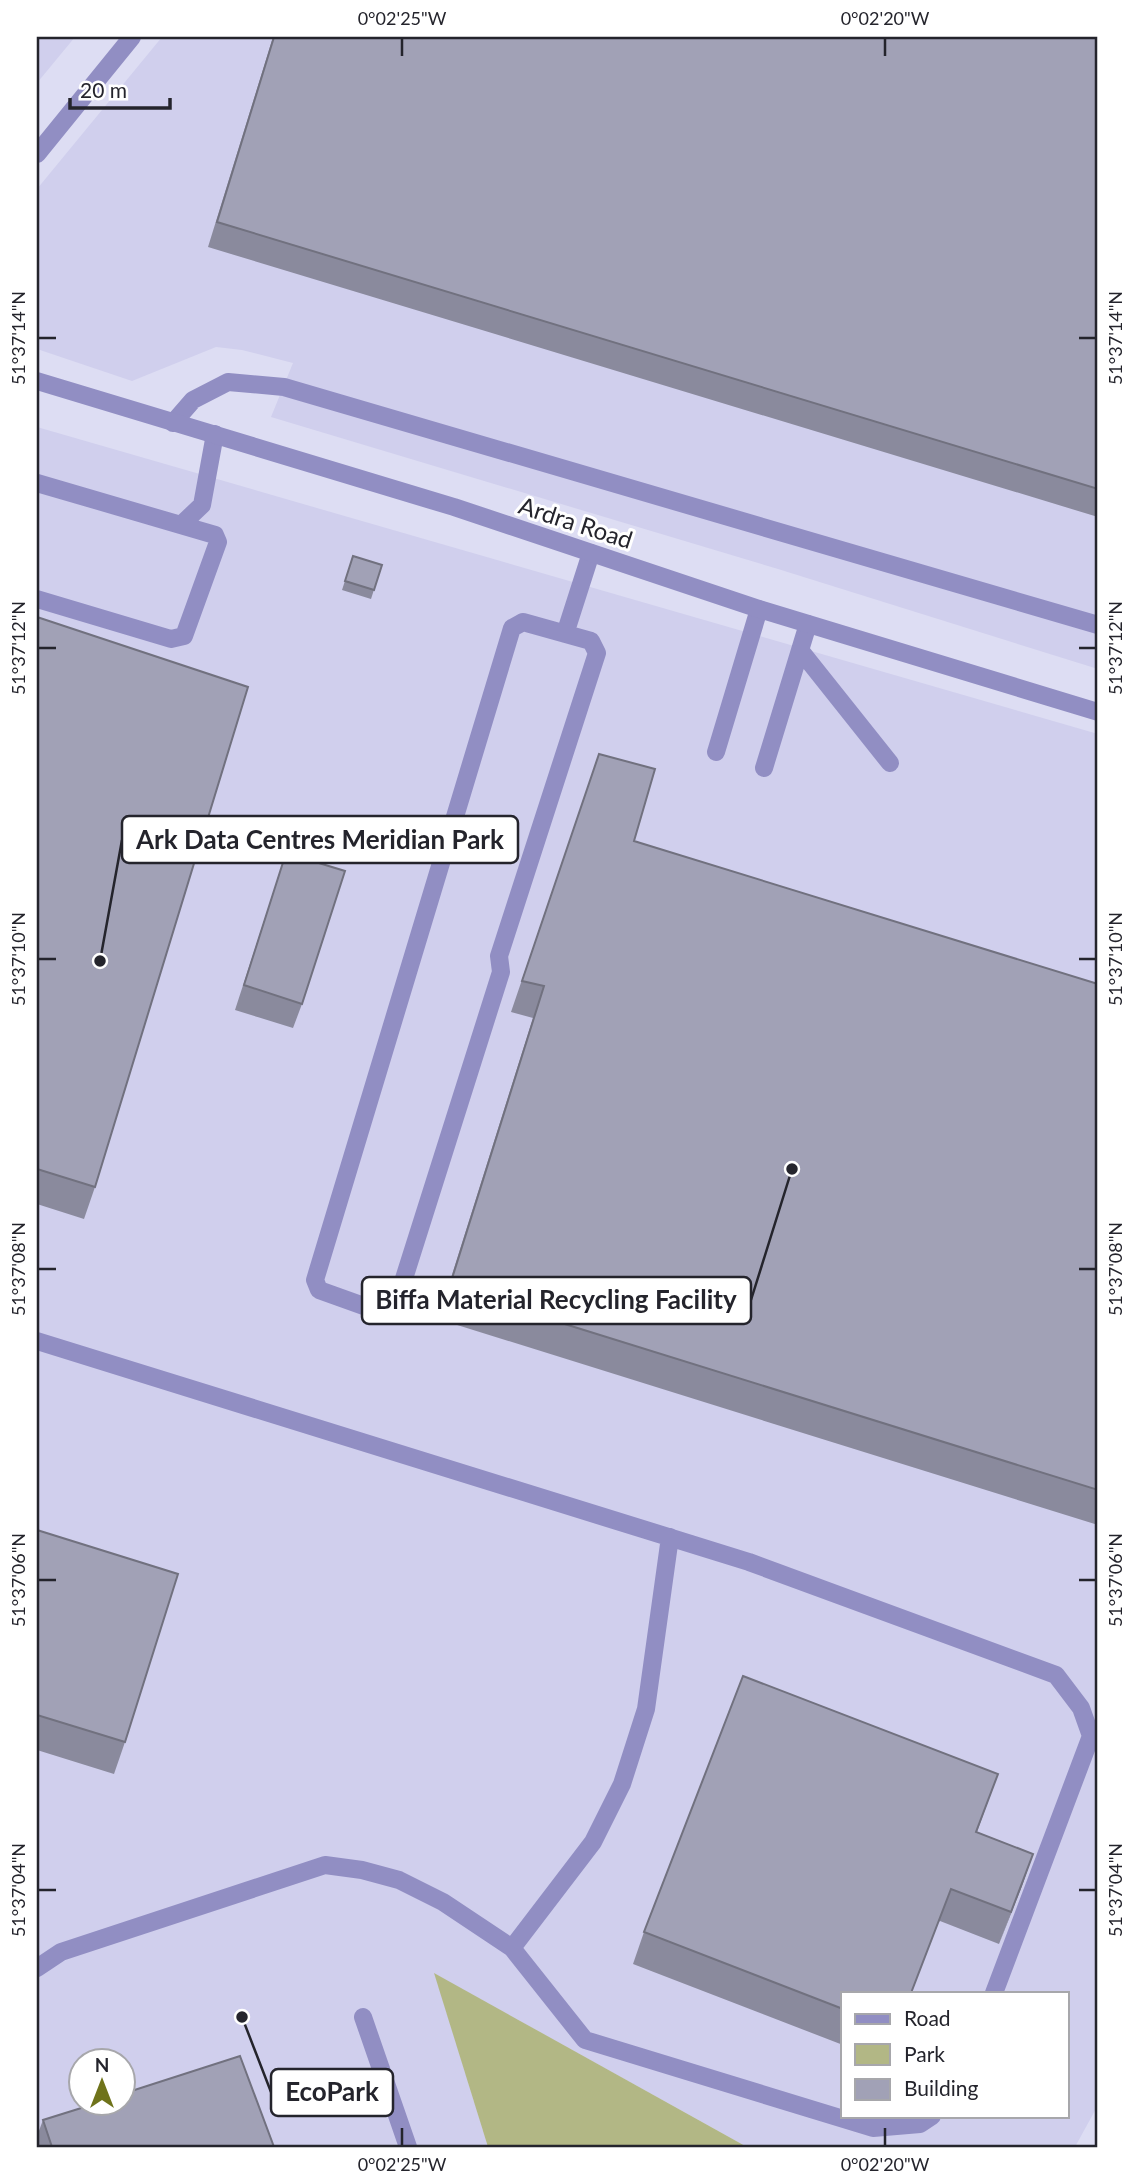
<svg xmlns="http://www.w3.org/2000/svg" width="1135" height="2184" viewBox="0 0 1135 2184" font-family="Lato,sans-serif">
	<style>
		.built { fill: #d0cfed; fill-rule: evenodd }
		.green { fill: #b2b785 }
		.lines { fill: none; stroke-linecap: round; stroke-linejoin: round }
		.lane { stroke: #918ec3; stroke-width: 18 }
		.street { stroke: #918ec3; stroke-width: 18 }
		.wall { fill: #8a8a9d }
		.shaded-wall { fill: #71717f }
		.building { fill: #a1a1b6; stroke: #71717f; stroke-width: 2 }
		.ticks { fill: none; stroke: #24242c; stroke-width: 2.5 }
		.labels { text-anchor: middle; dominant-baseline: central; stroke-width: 6; stroke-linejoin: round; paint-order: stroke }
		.street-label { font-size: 24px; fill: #24242c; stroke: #fff }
		.leader { fill: none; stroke: #24242c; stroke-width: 2.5 }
		.callout-dot { fill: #24242c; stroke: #fff; stroke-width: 2.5 }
		.callout { fill: #fff; stroke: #24242c; stroke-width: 2.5 }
		.callout-label { font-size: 26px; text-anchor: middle; font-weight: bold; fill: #24242c }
		.neatline { fill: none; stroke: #24242c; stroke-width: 2.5 }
		.ticks-label { font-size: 18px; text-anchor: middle; fill: #24242c }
	</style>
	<rect width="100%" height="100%" fill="#ddddf3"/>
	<path class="built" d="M37 37H75L37 83Z
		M162 37H1098V669L778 569 271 417 293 363 242 350 216 347 132 381 37 349V189Z
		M37 427 1098 734V2105L1075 2147H747L435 1974 488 2147H37ZM843 1993H1067V2116H843ZM80 2062H122V2104H80Z"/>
	<path class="green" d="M434 1973 747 2147H488Z"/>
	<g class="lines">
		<path class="lane" d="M173 423 193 400 228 382 284 387 1098 625
			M37 483 215 535 218 542 184 636 171 639 37 599
			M181 525 202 505 215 434
			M523 622 591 641 597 653 499 956 501 972 395 1307 386 1314 319 1290 315 1280 512 628Z
			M565 634 591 553
			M800 650 890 763
			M716 752 759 609
			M764 768 808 624
			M37 1341 749 1562 1056 1675 1081 1708 1091 1736 994 1993
			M512 1948 593 1842 622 1784 646 1709 670 1537
			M37 1968 61 1952 325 1865 362 1870 399 1880 443 1902 512 1948 585 2040 873 2128 920 2124 932 2116
			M363 2017 408 2147"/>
		<path class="street" d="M37 154 132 37
			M37 381 454 507 759 609 1098 712"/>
	</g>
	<path class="wall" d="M273 37H1098V517L208 247Z
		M353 556 382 565 371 599 342 590Z
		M37 617 95 1187 84 1219 37 1204Z
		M599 754 634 841 1098 984V1525L438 1319 533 1018 511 1012Z
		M286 853 302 1004 293 1028 235 1010Z
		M37 1530 125 1742 114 1774 37 1750Z
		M998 1774 977 1832 1033 1854 999 1944 940 1921 843 1993V2045L633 1964 644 1932Z
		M43 2120 274 2147H37V2136Z"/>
	<path class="shaded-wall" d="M1033 1854 1022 1886 999 1944 1011 1912Z"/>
	<path class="building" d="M274 37H1098V489L217 222Z
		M353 556 382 565 374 590 345 581Z
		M37 617 248 687 95 1187 37 1169Z
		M599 754 655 769 634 841 1098 984V1490L449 1288 544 986 522 981Z
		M286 853 345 871 302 1004 244 985Z
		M37 1530 178 1574 125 1742 37 1715Z
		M743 1676 998 1774 976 1832 1033 1854 1011 1912 951 1889 911 1993H843V2009L644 1932Z
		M240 2056 274 2147H52L43 2120 94 2104H122V2094Z"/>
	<path class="ticks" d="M402 38V56M885 38V56M38 338H56M1079 338H1096M38 648H56M1079 648H1096M38 959H56M1079 959H1096M38 1269H56M1079 1269H1096M38 1580H56M1079 1580H1096M38 1890H56M1079 1890H1096M402 2128V2146M885 2128V2146"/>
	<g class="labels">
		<g class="street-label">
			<text transform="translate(576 522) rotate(18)">Ardra Road</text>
		</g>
	</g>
	<path class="leader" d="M100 961L122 840M792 1169L751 1300M242 2017L271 2092"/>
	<g class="callout-dot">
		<circle cx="100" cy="961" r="7"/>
		<circle cx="792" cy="1169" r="7"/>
		<circle cx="242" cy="2017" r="7"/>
	</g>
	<g class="callout">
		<rect x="122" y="816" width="396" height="47" rx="7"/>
		<rect x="362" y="1277" width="389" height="47" rx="7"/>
		<rect x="271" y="2069" width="122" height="47" rx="7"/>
	</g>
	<g class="callout-label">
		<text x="320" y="849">Ark Data Centres Meridian Park</text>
		<text x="556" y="1309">Biffa Material Recycling Facility</text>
		<text x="332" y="2101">EcoPark</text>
	</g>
	<rect width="1135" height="2184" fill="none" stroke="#ffffff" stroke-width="77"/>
	<rect x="841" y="1992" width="228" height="126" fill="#ffffff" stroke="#a7a7ab" stroke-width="2"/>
	<rect x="855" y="2014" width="35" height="10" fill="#918ec3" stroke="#a7a7ab" stroke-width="2"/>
	<text x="904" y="2026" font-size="21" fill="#24242c">Road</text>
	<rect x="855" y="2044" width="35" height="21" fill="#b2b785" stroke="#a7a7ab" stroke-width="2"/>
	<text x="904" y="2062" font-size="21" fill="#24242c">Park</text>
	<rect x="855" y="2079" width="35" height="21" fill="#a1a1b6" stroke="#a7a7ab" stroke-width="2"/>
	<text x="904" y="2096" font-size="21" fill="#24242c">Building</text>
	<g transform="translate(102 2082)"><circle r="33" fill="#ffffff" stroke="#a7a7ab" stroke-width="2"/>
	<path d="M0-5L12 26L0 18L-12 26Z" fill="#6f731a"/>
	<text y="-10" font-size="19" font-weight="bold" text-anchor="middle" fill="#24242c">N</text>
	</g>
	<path d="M70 98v10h100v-10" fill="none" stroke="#24242c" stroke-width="3.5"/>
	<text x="80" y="98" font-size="21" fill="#24242c" stroke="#ffffff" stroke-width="5" paint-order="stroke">20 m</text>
	<rect x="38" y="38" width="1058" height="2108" class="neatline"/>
	<g class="ticks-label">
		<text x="402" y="25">0°02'25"W</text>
		<text x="885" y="25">0°02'20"W</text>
		<text transform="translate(19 338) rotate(-90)" y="6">51°37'14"N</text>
		<text transform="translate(1116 338) rotate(-90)" y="6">51°37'14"N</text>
		<text transform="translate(19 648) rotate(-90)" y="6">51°37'12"N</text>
		<text transform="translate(1116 648) rotate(-90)" y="6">51°37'12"N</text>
		<text transform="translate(19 959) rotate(-90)" y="6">51°37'10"N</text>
		<text transform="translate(1116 959) rotate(-90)" y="6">51°37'10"N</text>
		<text transform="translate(19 1269) rotate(-90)" y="6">51°37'08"N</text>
		<text transform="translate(1116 1269) rotate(-90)" y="6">51°37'08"N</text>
		<text transform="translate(19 1580) rotate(-90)" y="6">51°37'06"N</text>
		<text transform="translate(1116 1580) rotate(-90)" y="6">51°37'06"N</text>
		<text transform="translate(19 1890) rotate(-90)" y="6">51°37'04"N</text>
		<text transform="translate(1116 1890) rotate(-90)" y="6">51°37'04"N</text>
		<text x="402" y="2171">0°02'25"W</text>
		<text x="885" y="2171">0°02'20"W</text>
	</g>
</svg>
